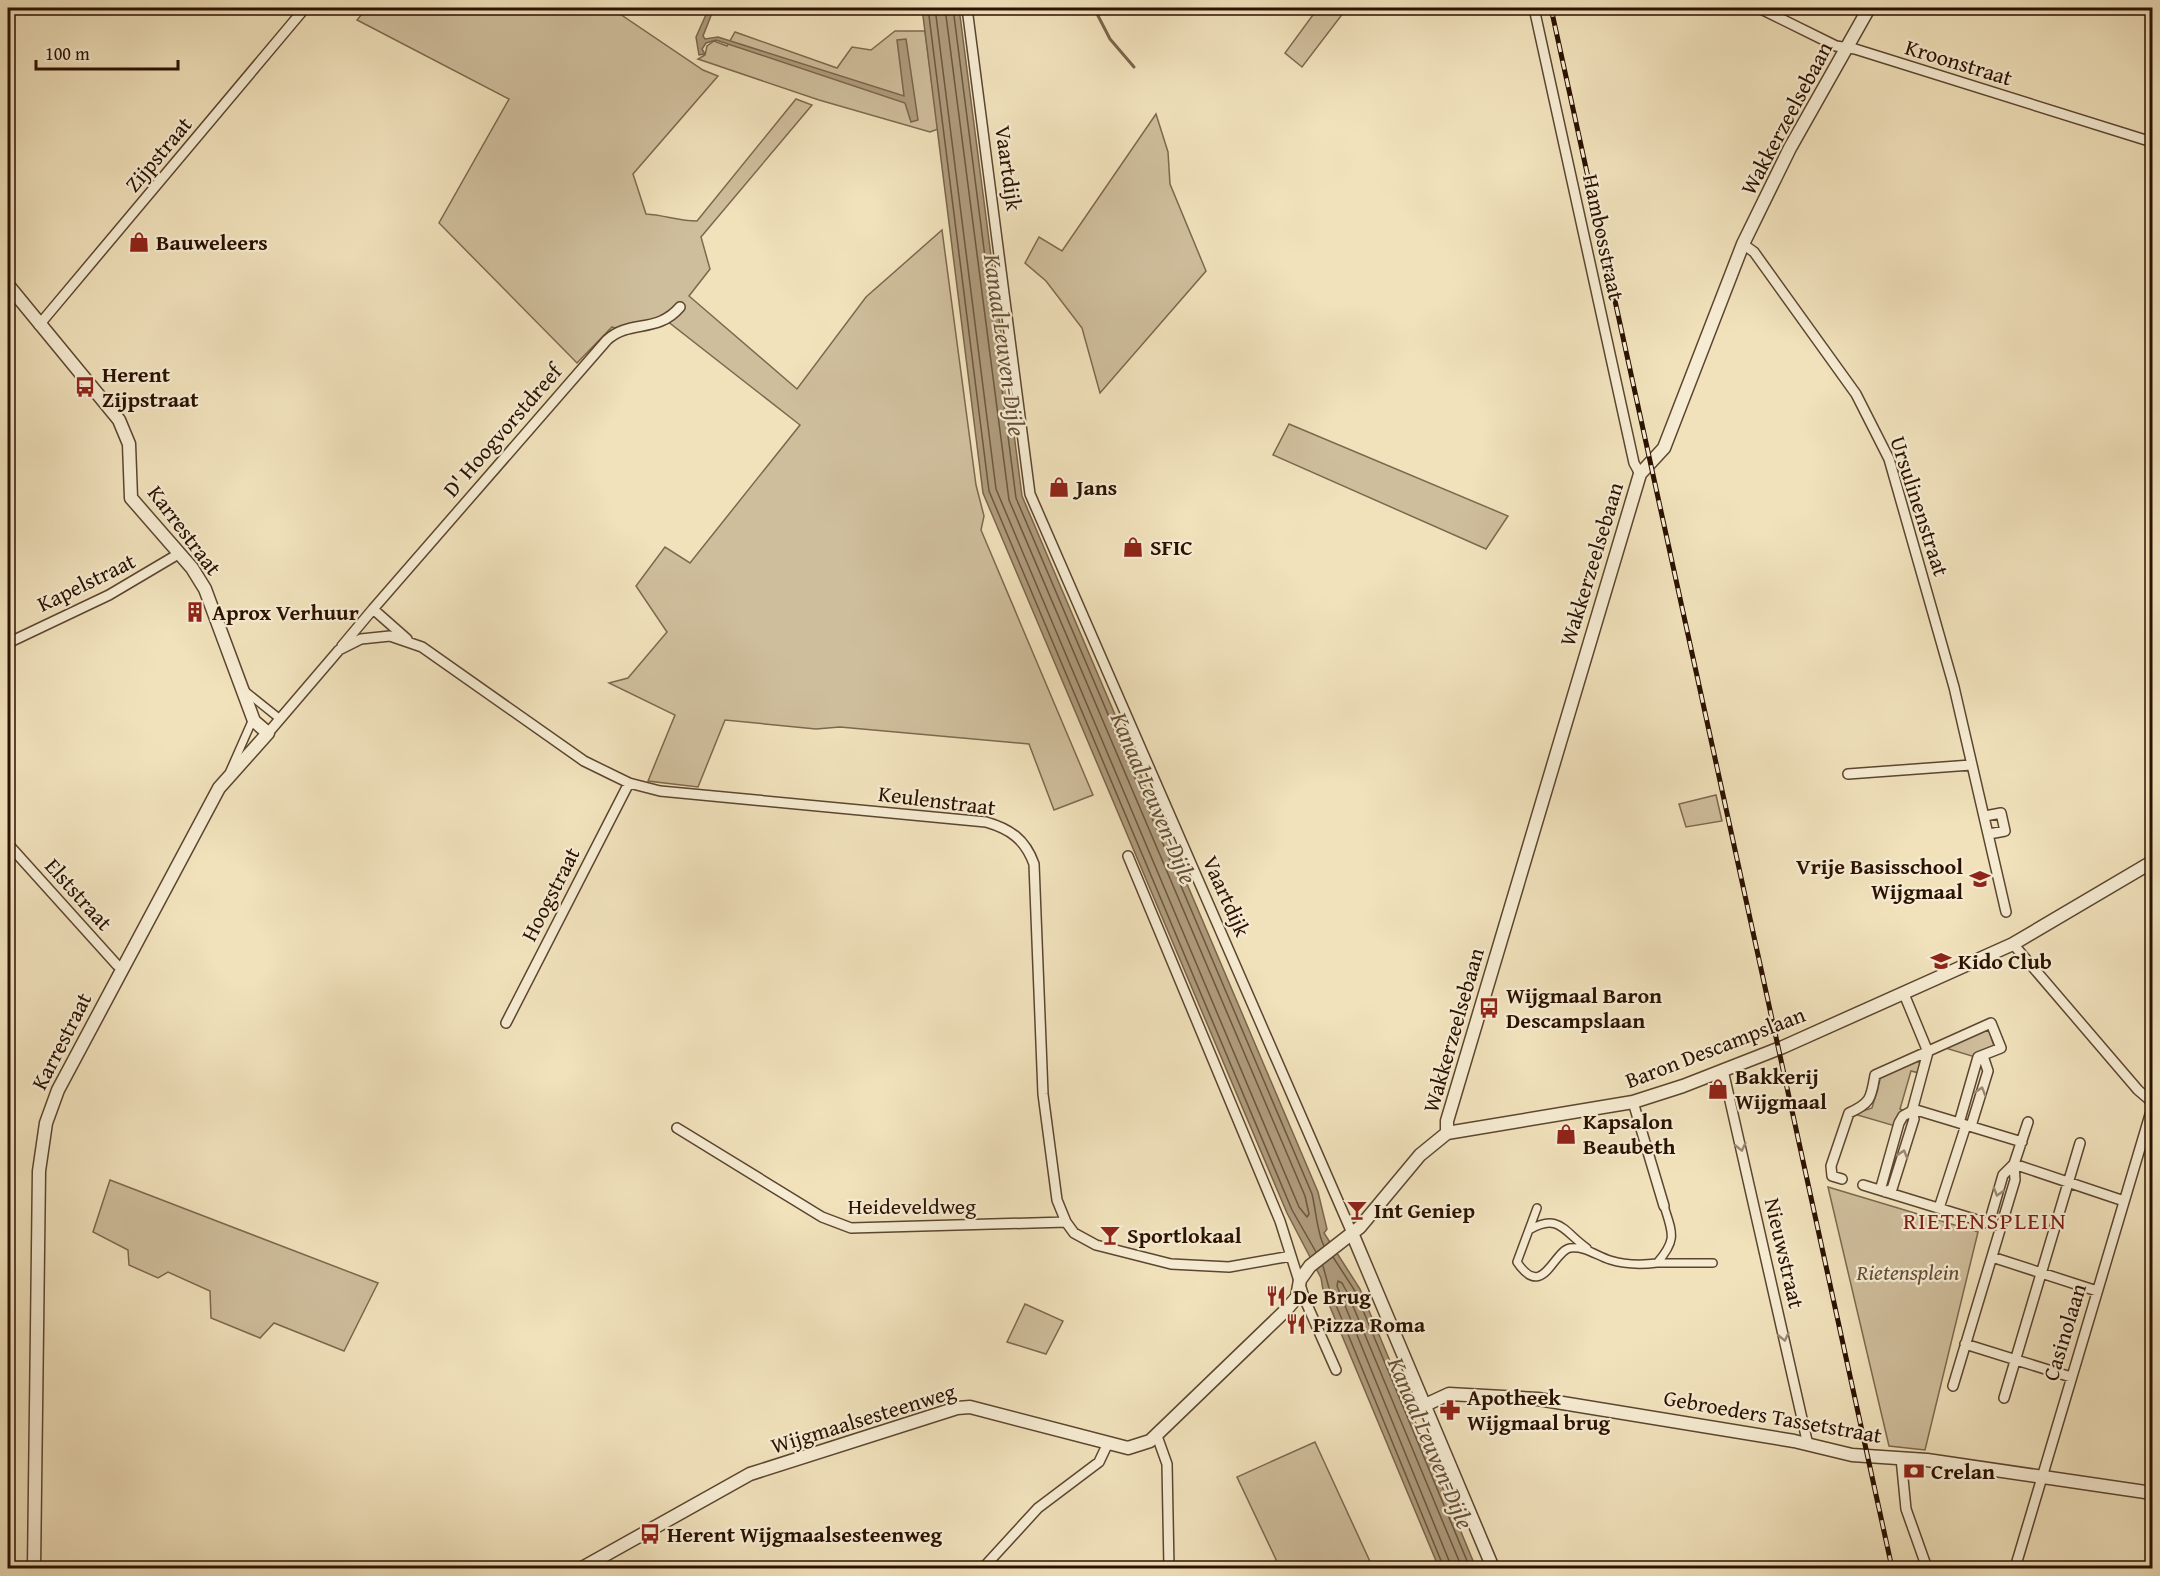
<svg xmlns="http://www.w3.org/2000/svg" width="2160" height="1576" viewBox="0 0 2160 1576" font-family="'Gentium Book Plus',serif">
	<style>
		.green { fill: #cfbe9c; stroke: #7d684e; stroke-width: 1.5 }
		.water { fill: #ae9b7c; stroke: #7a644a; stroke-width: 1.5 }
		.lines { fill: none; stroke-linecap: round; stroke-linejoin: round }
		.shore { stroke: #6c563e; stroke-width: 1.5 }
		.stream { stroke: #7a644a; stroke-width: 3 }
		.pedestrian-casing { stroke: #5c452f; stroke-width: 10 }
		.minor-casing { stroke: #5c452f; stroke-width: 12 }
		.tertiary-casing { stroke: #5c452f; stroke-width: 15 }
		.pedestrian { stroke: #f6ecd3; stroke-width: 7 }
		.minor { stroke: #f6ecd3; stroke-width: 9 }
		.tertiary { stroke: #f6ecd3; stroke-width: 12 }
		.rail-casing { stroke: #2b1100; stroke-width: 5 }
		.rail { stroke: #f6ecd3; stroke-width: 3; stroke-dasharray: 9; stroke-linecap: butt }
		.oneway { stroke: #9b8974 }
		.labels { text-anchor: middle; dominant-baseline: central; stroke-width: 4.5; stroke-linejoin: round; paint-order: stroke }
		.street-label { font-size: 22px; fill: #2b1100; stroke: #f6ecd3 }
		.poi-label { font-size: 22px; font-weight: bold; fill: #2b1100; stroke: #f6ecd3; text-anchor: start }
		.park-label { font-size: 22px; font-style: italic; fill: #644e37; stroke: #f6ecd3 }
		.water-label { font-size: 24px; font-style: italic; fill: #664f38; stroke: #f6ecd3 }
		.neighbourhood-label { font-size: 24px; letter-spacing: 1.5px; fill: #7a1f14; stroke: #f6ecd3 }
	</style>
	<rect width="100%" height="100%" fill="#f1e2bc"/>
	<filter id="stains"><feTurbulence type="fractalNoise" baseFrequency=".00333" numOctaves="4"/><feColorMatrix values="0 0 0 0 .2 0 0 0 0 .09 0 0 0 0 .02 0 0 0 .5 -.17"/></filter>
	<radialGradient id="worn" r=".72"><stop offset=".6" stop-color="#630" stop-opacity="0"/><stop offset="1" stop-color="#630" stop-opacity=".3"/></radialGradient>
	<path class="green" d="M367 8H611L703 70 718 76 633 174 646 214C664 215 679 221 697 221L796 99 812 105 701 237 710 269 689 296 797 389 866 297 942 230 976 485 984 516 981 530 1093 795 1054 810 1029 744 840 727 816 729 725 720 698 787 648 781 675 715 609 683 628 678 667 632 636 586 665 547 690 563 800 425 667 321C652 333 630 334 612 327L577 363 439 223 509 99 357 20Z
		M1318 8H1347L1302 67 1285 53Z
		M895 31H925L938 129 930 132 819 100 698 59 705 55 707 46 714 41 727 46 735 32 837 68 852 47 871 50Z
		M1156 114 1168 152 1170 184 1206 271 1100 393 1082 328 1046 281 1025 263 1039 237 1062 251Z
		M1289 424 1508 516 1486 549 1273 455Z
		M1716 795 1722 821 1686 827 1679 804Z
		M1988 1028 1994 1046 1975 1057 1942 1047Z
		M1915 1061 1922 1063 1919 1073 1911 1071 1900 1109 1907 1112 1895 1126 1854 1114 1872 1108 1881 1076Z
		M110 1180 378 1283 344 1351 274 1323 260 1338 211 1318 210 1291 168 1272 158 1278 129 1265 128 1250 93 1232Z
		M1828 1187 1978 1232 1925 1450 1889 1446Z
		M1025 1304 1063 1321 1046 1354 1007 1342Z
		M1315 1442 1373 1568H1280L1237 1477Z"/>
	<path class="water" d="M709 8H714L703 36 705 39 718 37 904 96 897 40 906 39 918 120 911 122 905 103 716 40 706 43 702 49 705 54 699 55 696 37Z
		M922 8H959L1022 496 1318 1192 1327 1229 1324 1233 1360 1289 1476 1568H1439L1323 1290 1321 1278 1287 1213 983 493Z"/>
	<g class="lines">
		<path class="shore" d="M928 8 989 491 1292 1210 1316 1252
			M935 8 996 489 1299 1207 1307 1217 1309 1214 1305 1196 1009 500 945 8
			M953 8 1016 498 1312 1194C1316 1210 1317 1233 1324 1246
			M1333 1257 1355 1291 1470 1568
			M1323 1266 1329 1288 1444 1568
			M1452 1568 1337 1286 1338 1281 1342 1283 1348 1294 1462 1568"/>
		<path class="stream" d="M1094 8 1110 39 1134 67"/>
		<g class="pedestrian-casing">
			<path id="pedestrian" d="M245 691 280 719
				M230 771 253 719
				M1537 1208 1517 1262C1543 1301 1553 1251 1570 1248 1585 1246 1597 1256 1610 1260 1626 1265 1641 1265 1657 1263 1677 1240 1673 1234 1664 1206
				M1529 1230C1559 1212 1564 1232 1587 1248
				M1657 1263H1713"/>
		</g>
		<g class="minor-casing">
			<path id="minor" d="M967 8 1030 494 1352 1233
				M1534 8 1634 463 1640 474
				M1759 8 1836 46 1855 49 2152 142
				M1743 244 1754 252 1856 394 1889 459 1954 687 2006 912
				M39 325 305 8
				M373 609 607 340C630 319 657 334 680 307
				M8 643 109 595 180 553
				M342 646 373 609 407 639
				M268 733 339 650 361 639 390 636 422 647 584 761 629 783 660 791 986 822C1010 829 1025 839 1034 864L1043 1094 1057 1200 1066 1222 1074 1233 1096 1245 1171 1264 1229 1267 1291 1256
				M1848 774 1971 765
				M1985 816 2001 813 2005 831 1989 834
				M8 844 117 965 123 968
				M1128 856 1280 1221 1305 1300 1336 1370
				M2013 944 2138 1090 2152 1102
				M506 1023 629 783
				M1723 1070 1808 1445
				M1633 1102 1664 1206
				M1913 1109 2022 1142
				M1971 1126 1988 1071 1983 1056
				M677 1128 822 1217 851 1228 1066 1222
				M2014 1164 2124 1201
				M1842 1179 1832 1176 1831 1166 1849 1113C1871 1103 1871 1098 1875 1075L1991 1023 2001 1048 1978 1057 1959 1123
				M1863 1185 2000 1227
				M1885 1192 1892 1189 1914 1119 1912 1111 1928 1052 1904 994
				M1885 1192 1881 1187 1899 1123 1903 1116 1912 1111
				M1939 1208 1966 1125
				M1989 1223 2003 1175 2014 1164
				M1992 1257 2097 1291
				M1965 1344 2071 1377
				M1953 1386 2015 1180 2014 1164 2028 1122
				M2004 1398 2080 1143
				M1157 1436 1167 1464 1169 1568
				M1901 1458 1906 1509 1927 1568
				M983 1568 1038 1508 1099 1462 1108 1443
				M2015 1568 2152 1108"/>
		</g>
		<g class="tertiary-casing">
			<path id="tertiary" d="M8 285 119 420 129 444 131 498 192 568 205 589 254 721 268 733 219 788 58 1090 46 1123 39 1171 34 1568
				M1447 1133V1121L1640 474 1664 448 1743 244 1790 148 1869 8
				M1352 1233 1493 1568
				M1423 1406 1449 1394 1538 1399 1794 1441 1852 1455 1927 1460 2152 1493
				M582 1568 750 1474 957 1408 970 1407 1128 1448 1150 1441 1286 1310 1297 1297 1300 1280 1310 1266 1360 1227 1420 1155 1447 1133 1633 1102 1683 1086 1783 1047 2013 944 2152 862"/>
		</g>
		<use href="#pedestrian" class="pedestrian"/>
		<use href="#minor" class="minor"/>
		<use href="#tertiary" class="tertiary"/>
		<g class="rail-casing">
			<path id="rail" d="M1551 8 1892 1568"/>
		</g>
		<use href="#rail" class="rail"/>
	</g>
	<defs><path id="oneway-chevron" d="M-2-3.5L2.5 0L-2 3.5" fill="none" stroke-width="1.6" stroke-linecap="round" stroke-linejoin="round" transform="scale(1.5)"/></defs>
	<g class="oneway">
		<use href="#oneway-chevron" transform="translate(1981 1091) rotate(-73)"/>
		<use href="#oneway-chevron" transform="translate(1741 1147) rotate(77)"/>
		<use href="#oneway-chevron" transform="translate(1903 1154) rotate(-73)"/>
		<use href="#oneway-chevron" transform="translate(1998 1192) rotate(107)"/>
		<use href="#oneway-chevron" transform="translate(1784 1337) rotate(77)"/>
	</g>
	<defs>
		<g id="shop-bare" transform="scale(1.62)"><path d="M-5-2.5h2.3a2.7 3.5 0 0 1 5.4 0H5L5.5 6h-11ZM-1.5-2.5h3a1.5 2.3 0 0 0-3 0Z" fill="#8f2418" stroke="#f6ecd3" stroke-width="2.5" paint-order="stroke"/></g>
		<g id="bus-bare" transform="scale(1.62)"><path d="M-5-6H5V4H4V6H2V4H-2V6H-4V4H-5ZM-3.5-4V0h7V-4ZM-3.5 1.2v1.5H-2V1.2ZM2 1.2v1.5H3.5V1.2Z" fill="#8f2418" stroke="#f6ecd3" stroke-width="2.5" paint-order="stroke"/></g>
		<g id="building-bare" transform="scale(1.62)"><path d="M-4-6H4V6H1V3H-1V6H-4ZM-2.5-4.3h1.7v1.8h-1.7ZM.8-4.3h1.7v1.8H.8ZM-2.5-1h1.7V.8h-1.7ZM.8-1h1.7V.8H.8Z" fill="#8f2418" stroke="#f6ecd3" stroke-width="2.5" paint-order="stroke"/></g>
		<g id="school-bare" transform="scale(1.62)"><path d="M0-5L7-2L0 1L-7-2ZM-4 1L0 2.5L4 1V4Q0 6-4 4Z" fill="#8f2418" stroke="#f6ecd3" stroke-width="2.5" paint-order="stroke"/></g>
		<g id="bar-bare" transform="scale(1.62)"><path d="M-6-5H6L.8 .8V4.5H3.5V6h-7V4.5H-.8V.8Z" fill="#8f2418" stroke="#f6ecd3" stroke-width="2.5" paint-order="stroke"/></g>
		<g id="restaurant-bare" transform="scale(1.62)"><path d="M-5-6h1v4h1v-4h1v4h1v-4h1v5L-1.5 .5V6h-2V.5L-5-1ZM5-6V6H3V1.5H1.5Q1.5-4 5-6Z" fill="#8f2418" stroke="#f6ecd3" stroke-width="2.5" paint-order="stroke"/></g>
		<g id="pharmacy-bare" transform="scale(1.62)"><path d="M-2-6h4v4h4v4h-4v4h-4v-4h-4v-4h4Z" fill="#8f2418" stroke="#f6ecd3" stroke-width="2.5" paint-order="stroke"/></g>
		<g id="bank-bare" transform="scale(1.62)"><path d="M-6-4H6V4H-6ZM0-2.3a2.3 2.3 0 1 0 0 4.6a2.3 2.3 0 1 0 0-4.6Z" fill="#8f2418" stroke="#f6ecd3" stroke-width="2.5" paint-order="stroke"/></g>
	</defs>
	<g fill-rule="evenodd">
		<use href="#shop-bare" x="139" y="242"/>
		<use href="#bus-bare" x="85" y="387"/>
		<use href="#shop-bare" x="1059" y="487"/>
		<use href="#shop-bare" x="1133" y="547"/>
		<use href="#building-bare" x="195" y="612"/>
		<use href="#school-bare" x="1980" y="879"/>
		<use href="#school-bare" x="1941" y="961"/>
		<use href="#bus-bare" x="1489" y="1008"/>
		<use href="#shop-bare" x="1718" y="1089"/>
		<use href="#shop-bare" x="1566" y="1134"/>
		<use href="#bar-bare" x="1357" y="1210"/>
		<use href="#bar-bare" x="1110" y="1235"/>
		<use href="#restaurant-bare" x="1276" y="1296"/>
		<use href="#restaurant-bare" x="1296" y="1324"/>
		<use href="#pharmacy-bare" x="1450" y="1410"/>
		<use href="#bank-bare" x="1914" y="1471"/>
		<use href="#bus-bare" x="650" y="1534"/>
	</g>
	<g class="labels">
		<g class="street-label">
			<text transform="translate(1959 62) rotate(17)">Kroonstraat</text>
			<text transform="translate(1786 118) rotate(-62)">Wakkerzeelsebaan</text>
			<text transform="translate(158 154) rotate(-50)">Zijpstraat</text>
			<text transform="translate(1009 168) rotate(82)">Vaartdijk</text>
			<text transform="translate(1604 237) rotate(78)">Hambosstraat</text>
			<text transform="translate(502 430) rotate(-49)">D' Hoogvorstdreef</text>
			<text transform="translate(1920 506) rotate(72)">Ursulinenstraat</text>
			<text transform="translate(185 530) rotate(53)">Karrestraat</text>
			<text transform="translate(1591 564) rotate(-73)">Wakkerzeelsebaan</text>
			<text transform="translate(86 582) rotate(-26)">Kapelstraat</text>
			<text transform="translate(937 800) rotate(7)">Keulenstraat</text>
			<text transform="translate(79 894) rotate(48)">Elststraat</text>
			<text transform="translate(550 894) rotate(-63)">Hoogstraat</text>
			<text transform="translate(1227 896) rotate(66)">Vaartdijk</text>
			<text transform="translate(1453 1030) rotate(-74)">Wakkerzeelsebaan</text>
			<text transform="translate(61 1041) rotate(-63)">Karrestraat</text>
			<text transform="translate(1715 1047) rotate(-21)">Baron Descampslaan</text>
			<text x="912" y="1206">Heideveldweg</text>
			<text transform="translate(1785 1253) rotate(77)">Nieuwstraat</text>
			<text transform="translate(2064 1332) rotate(-73)">Casinolaan</text>
			<text transform="translate(1773 1416) rotate(10)">Gebroeders Tassetstraat</text>
			<text transform="translate(863 1418) rotate(-17)">Wijgmaalsesteenweg</text>
		</g>
		<g class="poi-label">
			<text x="156" y="242">Bauweleers</text>
			<text x="102" y="374">Herent<tspan x="102" dy="25">Zijpstraat</tspan></text>
			<text x="1076" y="487">Jans</text>
			<text x="1150" y="547">SFIC</text>
			<text x="212" y="612">Aprox Verhuur</text>
			<text x="1963" y="866" text-anchor="end">Vrije Basisschool<tspan x="1963" dy="25">Wijgmaal</tspan></text>
			<text x="1958" y="961">Kido Club</text>
			<text x="1506" y="995">Wijgmaal Baron<tspan x="1506" dy="25">Descampslaan</tspan></text>
			<text x="1735" y="1076">Bakkerij<tspan x="1735" dy="25">Wijgmaal</tspan></text>
			<text x="1583" y="1121">Kapsalon<tspan x="1583" dy="25">Beaubeth</tspan></text>
			<text x="1374" y="1210">Int Geniep</text>
			<text x="1127" y="1235">Sportlokaal</text>
			<text x="1293" y="1296">De Brug</text>
			<text x="1313" y="1324">Pizza Roma</text>
			<text x="1467" y="1397">Apotheek<tspan x="1467" dy="25">Wijgmaal brug</tspan></text>
			<text x="1931" y="1471">Crelan</text>
			<text x="667" y="1534">Herent Wijgmaalsesteenweg</text>
		</g>
		<g class="park-label">
			<text x="1908" y="1272">Rietensplein</text>
		</g>
		<g class="water-label">
			<text transform="translate(1005 345) rotate(82)">Kanaal Leuven-Dijle</text>
			<text transform="translate(1154 798) rotate(67)">Kanaal Leuven-Dijle</text>
			<text transform="translate(1431 1443) rotate(67)">Kanaal Leuven-Dijle</text>
		</g>
		<g class="neighbourhood-label">
			<text x="1985" y="1220">RIETENSPLEIN</text>
		</g>
	</g>
	<rect width="2160" height="1576" fill="none" stroke="#f1e2bc" stroke-width="30"/>
	<rect x="9" y="9" width="2142" height="1558" fill="none" stroke="#2b1100" stroke-width="3"/>
	<rect x="15" y="15" width="2130" height="1546" fill="none" stroke="#2b1100" stroke-width="1.5"/>
	<path d="M36 60v9h142v-9" fill="none" stroke="#2b1100" stroke-width="3"/>
	<text x="45" y="60" font-size="18" fill="#2b1100" stroke="#f6ecd3" stroke-width="4.5" paint-order="stroke">100 m</text>
	<rect width="100%" height="100%" filter="url(#stains)"/>
	<rect width="100%" height="100%" fill="url(#worn)"/>
</svg>
